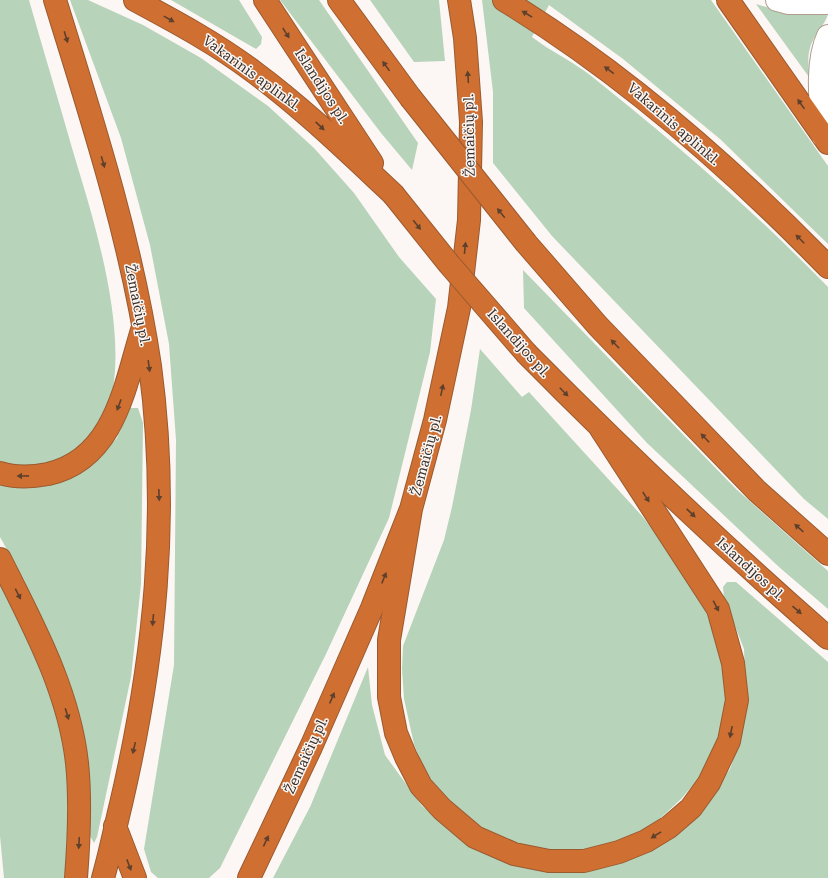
<svg xmlns="http://www.w3.org/2000/svg" width="828" height="878" viewBox="0 0 828 878" font-family="'Roboto Serif',serif">
	<style>
		.green { fill: #b7d3b9 }
		.lines { fill: none; stroke-linecap: round; stroke-linejoin: round }
		.minor-casing { stroke: #b19d8f; stroke-width: 24 }
		.highway-casing { stroke: #9a5a30; stroke-width: 24 }
		.minor { stroke: #fff; stroke-width: 22 }
		.highway { stroke: #cf7032; stroke-width: 22 }
		.highway-bridge-casing { stroke: #9a5a30; stroke-width: 24; stroke-linecap: butt }
		.highway-bridge { stroke: #cf7032; stroke-width: 22 }
		.oneway { fill: #5e402d }
		.labels { text-anchor: middle; dominant-baseline: central; stroke-width: 3; stroke-linejoin: round; paint-order: stroke }
		.street-label { font-size: 14px; fill: #39302b; stroke: #fcf7f4 }
	</style>
	<rect width="100%" height="100%" fill="#fcf7f4"/>
	<path class="green" d="M0 0H29C43 49 58 99 72 148 93 219 161 415 67 456 60 459 52 464 44 466 31 469 13 468 0 463Z
		M70 0H88L143 25 201 58 268 106 314 148 354 193 399 257 436 299 430 352 389 518 326 654 220 868 209 878H158L151 872 144 849 174 665 176 440 169 344 150 245 121 138Z
		M171 0H239L262 37 261 44 256 49Z
		M280 0H319L418 143 412 170 381 133Z
		M370 0H439L445 61 414 62Z
		M482 0H711L828 166V244L720 139 623 59 549 5 532 37C550 51 572 61 590 75 673 141 754 211 828 287V519L804 499 552 236 493 163V92Z
		M756 4C782 12 800 16 828 12 828 22 813 35 810 48 807 57 809 68 809 77Z
		M523 270 736 489 828 571V609L779 567 647 443 524 308Z
		M480 349 522 397 529 392 642 516 670 551 701 596 717 637 725 673 726 713 718 746 703 773 681 799 650 828 615 844 567 853 517 846 479 828 448 803 425 773 414 744 404 699 402 669 403 646 444 540 452 507 471 410Z
		M130 408H138L143 423 141 584 131 677 97 837 94 843 90 836 88 778 60 664 24 580 0 537V481L55 482 87 468 117 438Z
		M0 579C22 627 50 676 62 728 71 773 67 821 66 867L64 878H4L0 836Z
		M727 582H736L828 662V878H273L310 807 368 667 372 705 385 755 422 806 471 846 566 870 701 809 730 769 739 742 746 700 744 649 724 598 723 587Z"/>
	<g class="lines">
		<g class="minor-casing">
			<path id="minor" d="M777 0 788 3H828
				M823 136C821 106 815 64 828 36"/>
		</g>
		<g class="highway-casing">
			<path id="highway" d="M55 0C92 119 132 243 150 366 170 515 155 658 121 804 115 828 110 854 103 878
				M135 0C176 22 217 44 254 72 304 109 348 152 393 194
				M265 0 372 163
				M339 0 410 97
				M504 0C624 73 730 166 828 267
				M728 0 828 143
				M526 243 598 326 757 491 828 554
				M527 354C624 452 724 547 828 638
				M0 473C16 478 32 477 48 474 115 459 125 385 142 330
				M411 509 389 640V697L396 733 406 757 421 786 442 809 475 837 514 854 549 861H584L619 852 646 841 669 827 691 808 709 783 729 741 737 700 733 663 718 609 601 429
				M0 559C32 623 69 690 77 763 81 801 79 840 76 878
				M115 826 135 878
				M249 878 311 747 372 608 411 509 435 420 459 308 469 220 471 122 465 38 459 0"/>
		</g>
		<use href="#minor" class="minor"/>
		<use href="#highway" class="highway"/>
		<g class="highway-bridge-casing">
			<path id="highway-bridge" d="M410 97 526 243
				M393 194 449 264 527 354"/>
		</g>
		<use href="#highway-bridge" class="highway-bridge"/>
	</g>
	<defs><path id="oneway-solid" d="M-6-.8H1V-3.2L6.5 0L1 3.2V.8H-6Z"/></defs>
	<g class="oneway">
		<use href="#oneway-solid" transform="translate(527 14) rotate(-149)"/>
		<use href="#oneway-solid" transform="translate(169 19) rotate(29)"/>
		<use href="#oneway-solid" transform="translate(286 33) rotate(57)"/>
		<use href="#oneway-solid" transform="translate(66 37) rotate(73)"/>
		<use href="#oneway-solid" transform="translate(386 66) rotate(-126)"/>
		<use href="#oneway-solid" transform="translate(609 70) rotate(-144)"/>
		<use href="#oneway-solid" transform="translate(468 77) rotate(-94)"/>
		<use href="#oneway-solid" transform="translate(801 104) rotate(-125)"/>
		<use href="#oneway-solid" transform="translate(320 126) rotate(43)"/>
		<use href="#oneway-solid" transform="translate(103 162) rotate(74)"/>
		<use href="#oneway-solid" transform="translate(501 213) rotate(-129)"/>
		<use href="#oneway-solid" transform="translate(417 225) rotate(51)"/>
		<use href="#oneway-solid" transform="translate(800 239) rotate(-135)"/>
		<use href="#oneway-solid" transform="translate(465 248) rotate(-84)"/>
		<use href="#oneway-solid" transform="translate(615 344) rotate(-134)"/>
		<use href="#oneway-solid" transform="translate(149 366) rotate(82)"/>
		<use href="#oneway-solid" transform="translate(442 390) rotate(-78)"/>
		<use href="#oneway-solid" transform="translate(564 392) rotate(45)"/>
		<use href="#oneway-solid" transform="translate(119 405) rotate(110)"/>
		<use href="#oneway-solid" transform="translate(705 438) rotate(-134)"/>
		<use href="#oneway-solid" transform="translate(23 476) rotate(179)"/>
		<use href="#oneway-solid" transform="translate(159 495) rotate(88)"/>
		<use href="#oneway-solid" transform="translate(646 497) rotate(57)"/>
		<use href="#oneway-solid" transform="translate(691 513) rotate(43)"/>
		<use href="#oneway-solid" transform="translate(799 528) rotate(-138)"/>
		<use href="#oneway-solid" transform="translate(384 578) rotate(-68)"/>
		<use href="#oneway-solid" transform="translate(18 594) rotate(63)"/>
		<use href="#oneway-solid" transform="translate(716 606) rotate(62)"/>
		<use href="#oneway-solid" transform="translate(797 610) rotate(41)"/>
		<use href="#oneway-solid" transform="translate(153 620) rotate(95)"/>
		<use href="#oneway-solid" transform="translate(332 698) rotate(-67)"/>
		<use href="#oneway-solid" transform="translate(67 714) rotate(73)"/>
		<use href="#oneway-solid" transform="translate(731 732) rotate(101)"/>
		<use href="#oneway-solid" transform="translate(134 748) rotate(103)"/>
		<use href="#oneway-solid" transform="translate(656 835) rotate(148)"/>
		<use href="#oneway-solid" transform="translate(266 841) rotate(-65)"/>
		<use href="#oneway-solid" transform="translate(79 843) rotate(93)"/>
		<use href="#oneway-solid" transform="translate(129 865) rotate(69)"/>
	</g>
	<g class="labels">
		<g class="street-label">
			<text transform="translate(252 73) rotate(36)">Vakarinis aplinkl.</text>
			<text transform="translate(322 86) rotate(57)">Islandijos pl.</text>
			<text transform="translate(674 124) rotate(41)">Vakarinis aplinkl.</text>
			<text transform="translate(469 135) rotate(-91)">Žemaičių pl.</text>
			<text transform="translate(138 305) rotate(79)">Žemaičių pl.</text>
			<text transform="translate(519 343) rotate(48)">Islandijos pl.</text>
			<text transform="translate(426 455) rotate(-75)">Žemaičių pl.</text>
			<text transform="translate(751 569) rotate(42)">Islandijos pl.</text>
			<text transform="translate(306 755) rotate(-65)">Žemaičių pl.</text>
		</g>
	</g>
</svg>
